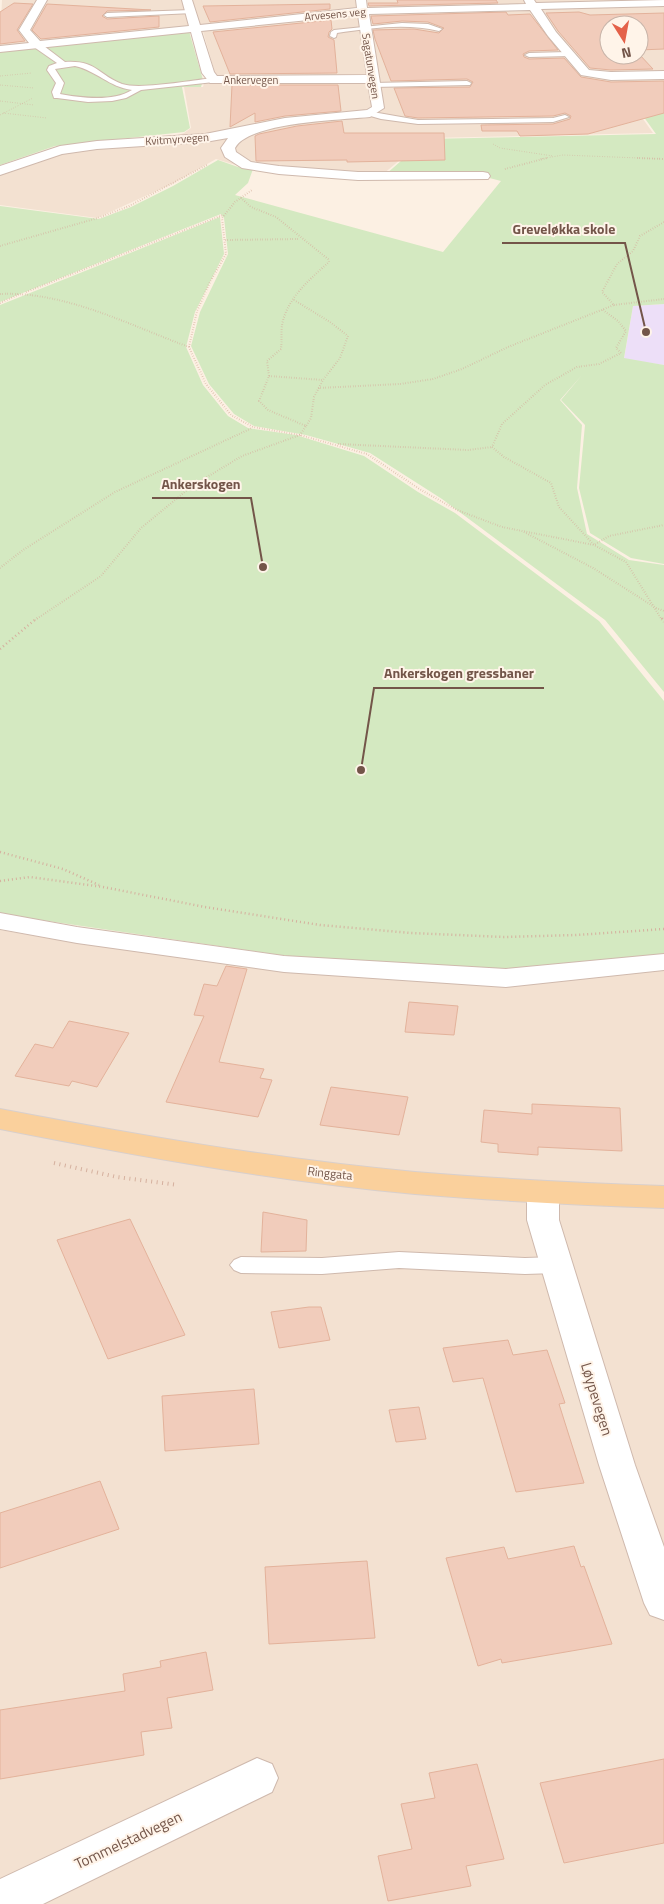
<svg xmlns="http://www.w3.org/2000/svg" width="664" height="1904" viewBox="0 0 664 1904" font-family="'Titillium Web',sans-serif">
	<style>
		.residential { fill: #f3e1d1; fill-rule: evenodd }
		.education { fill: #eddff8 }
		.green { fill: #d4e9c1 }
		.building { fill: #f1ccbb; stroke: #e3b29b }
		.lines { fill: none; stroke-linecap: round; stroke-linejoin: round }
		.service-casing { stroke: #cfb9ad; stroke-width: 2 }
		.minor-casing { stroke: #cfb9ad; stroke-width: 2 }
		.primary-casing { stroke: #d8cfcc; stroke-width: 2 }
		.path-far3 { stroke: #d5b09e; stroke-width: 1; stroke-dasharray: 0.5 2; stroke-linecap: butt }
		.path-far2 { stroke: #d5b09e; stroke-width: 2; stroke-dasharray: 0.5 2; stroke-linecap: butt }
		.path-far1 { stroke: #d5b09e; stroke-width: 2.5; stroke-dasharray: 1 3; stroke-linecap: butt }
		.path { stroke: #d5b09e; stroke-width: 4; stroke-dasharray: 1 4.5; stroke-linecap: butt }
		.service { fill: #fff; fill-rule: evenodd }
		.minor { fill: #fff; fill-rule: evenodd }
		.primary { fill: #fad09c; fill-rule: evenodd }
		.labels { text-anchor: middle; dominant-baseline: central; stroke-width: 4; stroke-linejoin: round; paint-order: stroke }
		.far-street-label { font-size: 11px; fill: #735549; stroke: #fff4e9 }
		.street-label { font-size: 12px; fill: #735549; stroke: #fff4e9 }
		.near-street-label { font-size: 15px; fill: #735549; stroke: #fff4e9 }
		.leader { fill: none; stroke: #735549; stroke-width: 2 }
		.callout-dot { fill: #735549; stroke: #fff4e9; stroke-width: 2 }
		.callout-label { font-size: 14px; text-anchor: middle; font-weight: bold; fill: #735549; stroke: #fff4e9; stroke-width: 4; stroke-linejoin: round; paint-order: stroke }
	</style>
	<rect width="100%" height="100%" fill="#fcf0e3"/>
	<path class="residential" d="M2 0H664V104L633 105 653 133 426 138 382 175 239 166 216 159 174 183 97 218 0 205V173L61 151 159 141 184 133 191 128 184 87H203L206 76 215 73 202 28 193 27 0 46ZM609 25H639V55H609Z
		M0 930 72 942 517 984 664 970V1904H0Z"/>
	<path class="education" d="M664 304V365L624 359 633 306Z"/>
	<path class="green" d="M189 31 203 80 201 87H182L190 128 184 132 55 146 0 165V51Z
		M664 105V304L633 306 624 358 664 365V564L631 558 590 533 579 488 585 425 561 400 582 375 560 400 582 425 577 488 587 534 629 560 664 565V692L605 620 442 499 370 453 306 435 254 426 234 414 209 384 191 346 200 312 228 254 224 218 221 214 0 302V206L99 219 131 207 173 186 218 160 238 167 253 169 248 183 235 195 443 252 501 181 474 174 385 175 426 139 656 134 636 106Z
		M220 217 224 254 195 312 186 347 203 385 228 416 248 428 296 435 364 456 418 492 455 513 599 621 664 701V955L512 969 301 958 0 914V305Z"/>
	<path class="building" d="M397 0H496L498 3 369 6 368 3H398Z
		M14 3 33 4 17 30 25 41 0 44V12Z
		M47 4 151 10 107 11 102 16 107 19 159 16V27L41 39 32 30Z
		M330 4V9L210 22 203 6Z
		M506 12 508 15 530 14 558 50 529 51 523 54 524 57 529 59 564 58 581 77 611 82 664 81V113L588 134 520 136 517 131H482L481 125 553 124 570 119 571 116 565 113 553 116 418 118 405 116 394 88 470 87 473 82 467 79 391 81 375 39 373 30 414 29 439 33 444 28 428 22 402 21 373 24 371 16Z
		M579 12 590 15 664 13V49L639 50V25H609V55L639 54 653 69 611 70 590 68 558 31 546 13Z
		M331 20 332 29 329 32 328 37 334 40 337 73 230 74 213 32Z
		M232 85H338L341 111 285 116 255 122V113L230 127Z
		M342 121 344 133H444L445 160 347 162V160L256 161 255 136 259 134 297 126Z
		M226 966 247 969 219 1062 264 1069 260 1078 272 1080 258 1117 166 1102 204 1016 194 1015 204 984 217 986Z
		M409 1002 458 1006 454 1035 405 1032Z
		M69 1021 129 1033 97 1087 72 1081 69 1086 15 1076 35 1044 53 1048Z
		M331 1087 408 1097 399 1135 320 1125Z
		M532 1104 620 1108 622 1151 538 1147V1155L498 1152V1144L481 1142 484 1110 532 1114Z
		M263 1212 307 1220 306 1251 261 1252Z
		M130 1219 185 1335 108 1359 57 1240Z
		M309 1307H321L330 1340 279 1348 271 1312Z
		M508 1340 513 1355 547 1350 565 1403 559 1404 584 1483 516 1492 483 1378 453 1382 443 1348Z
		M254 1389 259 1444 165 1451 162 1396Z
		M419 1407 426 1439 396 1442 389 1410Z
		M100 1481 119 1529 0 1568V1513Z
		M574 1546 581 1567 584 1566 612 1644 502 1663 501 1659 478 1666 446 1558 504 1547 508 1559Z
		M367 1561 375 1638 269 1644 265 1567Z
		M206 1652 213 1690 167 1698 172 1728 141 1732 144 1755 0 1779V1710L125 1691 123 1674 161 1667 160 1661Z
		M664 1759V1843L564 1863 540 1783Z
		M477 1764 504 1859 466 1866 471 1886 388 1901 378 1856 412 1849 401 1804 435 1798 429 1773Z"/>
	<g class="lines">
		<g class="service-casing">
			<path id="service" d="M191 10 193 11V13L107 17 104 15 107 13Z
				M402 23 428 24 442 29 439 31C406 23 371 28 337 33L336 37 334 38 330 36 331 32 334 30Z
				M34 43H40L65 62C97 60 98 75 122 84 140 90 193 80 214 78L218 80 214 82 141 90 126 98 112 101 88 102 57 98H54L52 92 56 83 47 70 49 66 57 63 34 47ZM75 66C97 71 109 87 132 90 113 102 82 98 60 94L64 83 55 69Z
				M567 52H570V56L529 57 525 55 529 53Z
				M467 81 471 83 470 85 373 87 369 85 373 83Z
				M367 111 418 120 553 118 565 115 569 117 553 122 418 124 381 119 367 115Z
				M399 1252 525 1258 556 1257 563 1260 567 1265 563 1270 556 1273 525 1274 399 1268 322 1274 241 1273 234 1270 230 1265 234 1260 241 1257 322 1258Z"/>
		</g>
		<g class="minor-casing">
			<path id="minor" d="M37 0H47L30 30 40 41 189 26 182 0H192L200 25 357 8 356 0H366L367 8 526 4 524 0H534L536 3 664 0V6L541 9 556 32 589 70 611 72 664 71V79L611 80 581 75 548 36 530 10 369 14 384 108 370 117C341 120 249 122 235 148L236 152 251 162 279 166 358 172H483L488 173 490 176 488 179 358 180 279 174 242 168 225 157 221 148 228 138 205 142 97 149 62 154 0 175V166L60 146 97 141 205 134 285 118 367 110 372 107 368 83H210L202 73 191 32 0 52V46L29 43 19 30ZM358 15 367 75 217 76 214 72 201 31Z
				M0 913 77 927 284 956 506 969 664 954V970L506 987 284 972 77 943 0 929Z
				M543 1181 554 1184 559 1192V1220L635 1465 664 1547V1620L650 1615 644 1603 599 1465 527 1220V1192L532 1184Z
				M257 1758 272 1764 278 1778 272 1792 43 1904H0V1879Z"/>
		</g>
		<g class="primary-casing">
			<path id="primary" d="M0 1109C137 1135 275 1159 415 1172 498 1179 581 1183 664 1186V1208C581 1205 498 1201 415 1194 275 1181 137 1156 0 1129Z"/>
		</g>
		<path class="path-far3" d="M0 76 32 73
			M0 85 34 88
			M0 101 34 105
			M3 113 47 118
			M0 115 33 98
			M493 144 500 148 553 156
			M540 159 563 155 664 159"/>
		<path class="path-far2" d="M637 158 664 159
			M505 169 547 158
			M225 240 299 239
			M0 246 98 218 129 206 207 165
			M26 292 223 215
			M0 294C65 291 129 325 189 347L206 384 231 415 253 427 300 435 367 454 421 490 457 510 502 527 594 545 626 562 662 620
			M294 300 330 322 348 336 340 358 323 380 314 397 311 418 306 426
			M0 303 20 294
			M614 305 664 299
			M603 310 618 321 626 331 616 348 621 353 599 364 577 367 545 385 502 424 492 447 504 457 551 483 559 507 594 545 609 536 664 525
			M189 347 197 311 210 282 226 254 222 218 235 202 252 190
			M269 376 323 380
			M318 388 400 384 433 379 462 369 508 347 614 305 602 292 617 264 633 251 640 236 664 222
			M338 444 468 450 492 447
			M524 532 593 568 656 608 664 611
			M0 568 23 550 115 492 252 428
			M35 620 101 576 141 528 192 486 242 456 300 435 306 426 268 410 259 401 269 376 267 361 281 349C282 341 281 333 282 325 287 298 310 279 329 262L328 259 276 217 251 207 240 197"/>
		<path class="path-far1" d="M662 618 664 622
			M0 649 37 618
			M0 852 63 869 99 885
			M0 881 30 877 103 887 205 907 320 925 411 933 504 937 576 935 664 929"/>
		<path class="path" d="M54 1163 117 1177 178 1185"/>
		<use href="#service" class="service"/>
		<use href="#minor" class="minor"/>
		<use href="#primary" class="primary"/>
	</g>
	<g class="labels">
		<g class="far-street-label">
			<text transform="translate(335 14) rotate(-5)">Arvesens veg</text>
			<text transform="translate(371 66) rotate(81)">Sagatunvegen</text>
			<text x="251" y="80">Ankervegen</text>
			<text transform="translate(177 139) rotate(-4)">Kvitmyrvegen</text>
		</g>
		<g class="street-label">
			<text transform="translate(330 1173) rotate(6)">Ringgata</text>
		</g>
		<g class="near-street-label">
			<text transform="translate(597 1399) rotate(73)">Løypevegen</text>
			<text transform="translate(128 1840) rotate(-25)">Tommelstadvegen</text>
		</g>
	</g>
	<path class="leader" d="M646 332L625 243H502M263 567L251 498H152M361 770L374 688H544"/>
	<g class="callout-dot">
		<circle cx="646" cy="332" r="5"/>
		<circle cx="263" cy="567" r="5"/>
		<circle cx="361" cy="770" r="5"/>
	</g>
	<g class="callout-label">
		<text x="564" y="234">Greveløkka skole</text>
		<text x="201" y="489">Ankerskogen</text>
		<text x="459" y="678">Ankerskogen gressbaner</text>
	</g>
	<g transform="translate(624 40) rotate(169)"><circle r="24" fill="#fff4e9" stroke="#c7b4a9"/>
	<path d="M0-4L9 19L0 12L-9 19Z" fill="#e46149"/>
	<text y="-8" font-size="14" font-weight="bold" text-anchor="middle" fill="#735549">N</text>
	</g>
</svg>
